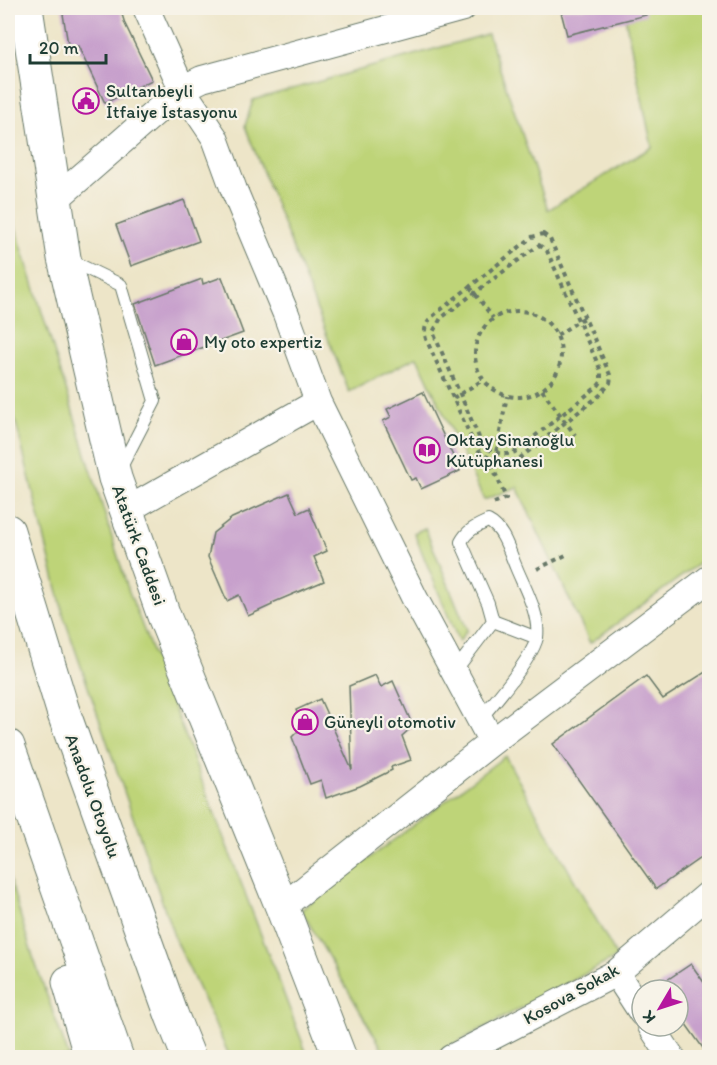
<svg xmlns="http://www.w3.org/2000/svg" width="717" height="1065" viewBox="0 0 717 1065" font-family="Itim,sans-serif">
	<style>
		.green { fill: #bed478; stroke: #6e8856; stroke-width: 1.5 }
		.building { fill: #c7a0cc }
		.lines { fill: none; stroke-linecap: round; stroke-linejoin: round }
		.lane-casing { stroke: #677868; stroke-width: 14 }
		.street-casing { stroke: #677868; stroke-width: 28 }
		.secondary-casing { stroke: #677868; stroke-width: 35 }
		.highway-casing { stroke: #677868; stroke-width: 35 }
		.path { stroke: #677868; stroke-width: 4; stroke-dasharray: 4.5 4.5; stroke-linecap: butt }
		.lane { stroke: #fff; stroke-width: 12 }
		.street { stroke: #fff; stroke-width: 26 }
		.secondary { stroke: #fff; stroke-width: 33 }
		.highway { stroke: #fff; stroke-width: 33 }
		.labels { text-anchor: middle; dominant-baseline: central; stroke-width: 4.5; stroke-linejoin: round; paint-order: stroke }
		.poi-label { font-size: 18px; fill: #1f3d34; stroke: #f7f3e8; text-anchor: start }
		.street-label { font-size: 18px; fill: #1f3d34; stroke: #f7f3e8 }
	</style>
	<rect width="100%" height="100%" fill="#f7f3e8"/>
	<filter id="ink" filterUnits="userSpaceOnUse"><feTurbulence type="fractalNoise" baseFrequency=".0167" numOctaves="2"/><feDisplacementMap in="SourceGraphic" scale="12" xChannelSelector="R" yChannelSelector="G"/><feConvolveMatrix kernelMatrix="1 2 1 2 8 2 1 2 1" color-interpolation-filters="sRGB"/></filter>
	<filter id="wash" filterUnits="userSpaceOnUse"><feTurbulence type="fractalNoise" baseFrequency=".008" numOctaves="4" result="noise"/><feDisplacementMap in="SourceGraphic" scale="24" xChannelSelector="R" yChannelSelector="G"/><feGaussianBlur stdDeviation="1.35" result="paint"/><feColorMatrix in="noise" values="0 0 0 0 0 0 0 0 0 0 0 0 0 0 0 0 0 1.4 0 .05"/><feComposite in="paint" operator="in"/></filter>
	<g filter="url(#wash)">
		<rect width="100%" height="100%" fill="#ede5c8"/>
		<path class="green" d="M623 8H709V556L590 643 517 487 484 500 417 357 349 392 245 126 253 100 488 34 548 210 652 147Z
			M8 203 128 589 308 1057H230L174 936 64 617 8 391Z
			M425 528 467 630 459 642 414 533Z
			M505 756 617 957 429 1057H387L301 910Z
			M8 874 31 951 69 1057H8Z"/>
		<g id="blocks">
			<path class="building" d="M62 8H120L125 24 152 80 105 103 78 46 69 50Z
				M560 8H645L646 15 567 35Z
				M184 200 199 241 131 266 116 225Z
				M222 277 243 333 155 365 135 304 202 279 203 284Z
				M423 392 460 471 421 489 416 478 411 480 383 421 391 417 387 409Z
				M289 493 298 513 309 508 327 551 314 557 324 581 272 603V605L248 616 239 595 227 601 208 557 213 533 232 518Z
				M710 669V851L656 889 553 744 646 676 663 699Z
				M375 675 381 687 393 681 413 726 402 736 411 760 391 767 392 770 360 786 326 798 321 780 310 784 292 737 303 726 296 710 320 699 352 770 349 686Z
				M691 964 710 991V1058L678 1013V990H652Z"/>
		</g>
	</g>
	<g filter="url(#ink)">
		<use href="#blocks" fill-opacity="0" stroke="#677868" stroke-width="1.5"/>
		<g class="lines">
			<g class="lane-casing">
				<path id="lane" d="M69 260 121 285 155 401 120 469
					M493 621 537 638
					M454 672 493 621 488 603 461 542C467 530 477 526 488 521 504 529 509 551 516 567 524 587 540 614 537 637 534 656 493 704 479 720"/>
			</g>
			<g class="street-casing">
				<path id="street" d="M146 8 182 89 215 138 234 190 286 314 318 402 415 599 492 742
					M56 199 182 89 202 79 463 8
					M127 510 318 402
					M282 907 492 742 710 578
					M616 973 642 1013
					M651 1026 672 1058
					M451 1058 616 973 710 893"/>
			</g>
			<g class="secondary-casing">
				<path id="secondary" d="M26 8 64 258 115 478 164 616 282 907 340 1058"/>
			</g>
			<g class="highway-casing">
				<path id="highway" d="M8 531 63 711 172 1016 189 1058
					M8 746 117 1058
					M69 982 91 1058"/>
			</g>
			<path class="path" d="M543 234 550 239 611 377 610 383 600 395 520 458C506 466 486 460 476 448L426 339C423 329 426 323 433 316L532 237Z
				M539 245 547 251 601 371V382L598 386 515 452C504 457 488 452 481 442L433 332 441 318Z
				M470 287 493 318
				M475 354a43 43 0 1 1 86 0a43 43 0 1 1-86 0Z
				M557 335 585 317
				M542 390 575 435
				M453 398 483 380
				M494 503 506 498 493 468 507 396
				M537 569 566 555"/>
			<use href="#lane" class="lane"/>
			<use href="#street" class="street"/>
			<use href="#secondary" class="secondary"/>
			<use href="#highway" class="highway"/>
		</g>
	</g>
	<defs>
		<g id="civic-ring" transform="scale(1.35)"><circle r="9.5" fill="#f7f3e8" stroke="#b5179e" stroke-width="1.5"/><path d="M-.6-6.5H3V-4.5H.6V-3L4-1V1h2V6H-6V1h2V-1L-.6-3ZM-1.2 2.5V6h2.4V2.5Z" fill="#b5179e"/></g>
		<g id="shop-ring" transform="scale(1.35)"><circle r="9.5" fill="#f7f3e8" stroke="#b5179e" stroke-width="1.5"/><path d="M-5-2.5h2.3a2.7 3.5 0 0 1 5.4 0H5L5.5 6h-11ZM-1.5-2.5h3a1.5 2.3 0 0 0-3 0Z" fill="#b5179e"/></g>
		<g id="library-ring" transform="scale(1.35)"><circle r="9.5" fill="#f7f3e8" stroke="#b5179e" stroke-width="1.5"/><path d="M-6-4Q-3-5.5-.7-3.5V5Q-3 3-6 4ZM6-4Q3-5.5 .7-3.5V5Q3 3 6 4Z" fill="#b5179e"/></g>
	</defs>
	<g fill-rule="evenodd">
		<use href="#civic-ring" x="86" y="101"/>
		<use href="#shop-ring" x="184" y="342"/>
		<use href="#library-ring" x="427" y="450"/>
		<use href="#shop-ring" x="305" y="722"/>
	</g>
	<g class="labels">
		<g class="poi-label">
			<text x="106" y="91">Sultanbeyli<tspan x="106" dy="21">İtfaiye İstasyonu</tspan></text>
			<text x="204" y="342">My oto expertiz</text>
			<text x="446" y="440">Oktay Sinanoğlu<tspan x="446" dy="21">Kütüphanesi</tspan></text>
			<text x="324" y="722">Güneyli otomotiv</text>
		</g>
		<g class="street-label">
			<text transform="translate(139 545) rotate(70)">Atatürk Caddesi</text>
			<text transform="translate(93 796) rotate(70)">Anadolu Otoyolu</text>
			<text transform="translate(571 994) rotate(-29)">Kosova Sokak</text>
		</g>
	</g>
	<rect width="717" height="1065" fill="none" stroke="#f7f3e8" stroke-width="30"/>
	<g transform="translate(660 1008) rotate(231)"><circle r="28" fill="#f7f3e8" stroke="#a1aaa0" stroke-width="1.5"/>
	<path d="M0-4.5L10 22L0 15L-10 22Z" fill="#b5179e"/>
	<text y="-9" font-size="16" font-weight="bold" text-anchor="middle" fill="#1f3d34">K</text>
	</g>
	<path d="M30 54v9h76v-9" fill="none" stroke="#1f3d34" stroke-width="3"/>
	<text x="39" y="54" font-size="18" fill="#1f3d34" stroke="#f7f3e8" stroke-width="4.5" paint-order="stroke">20 m</text>
</svg>
